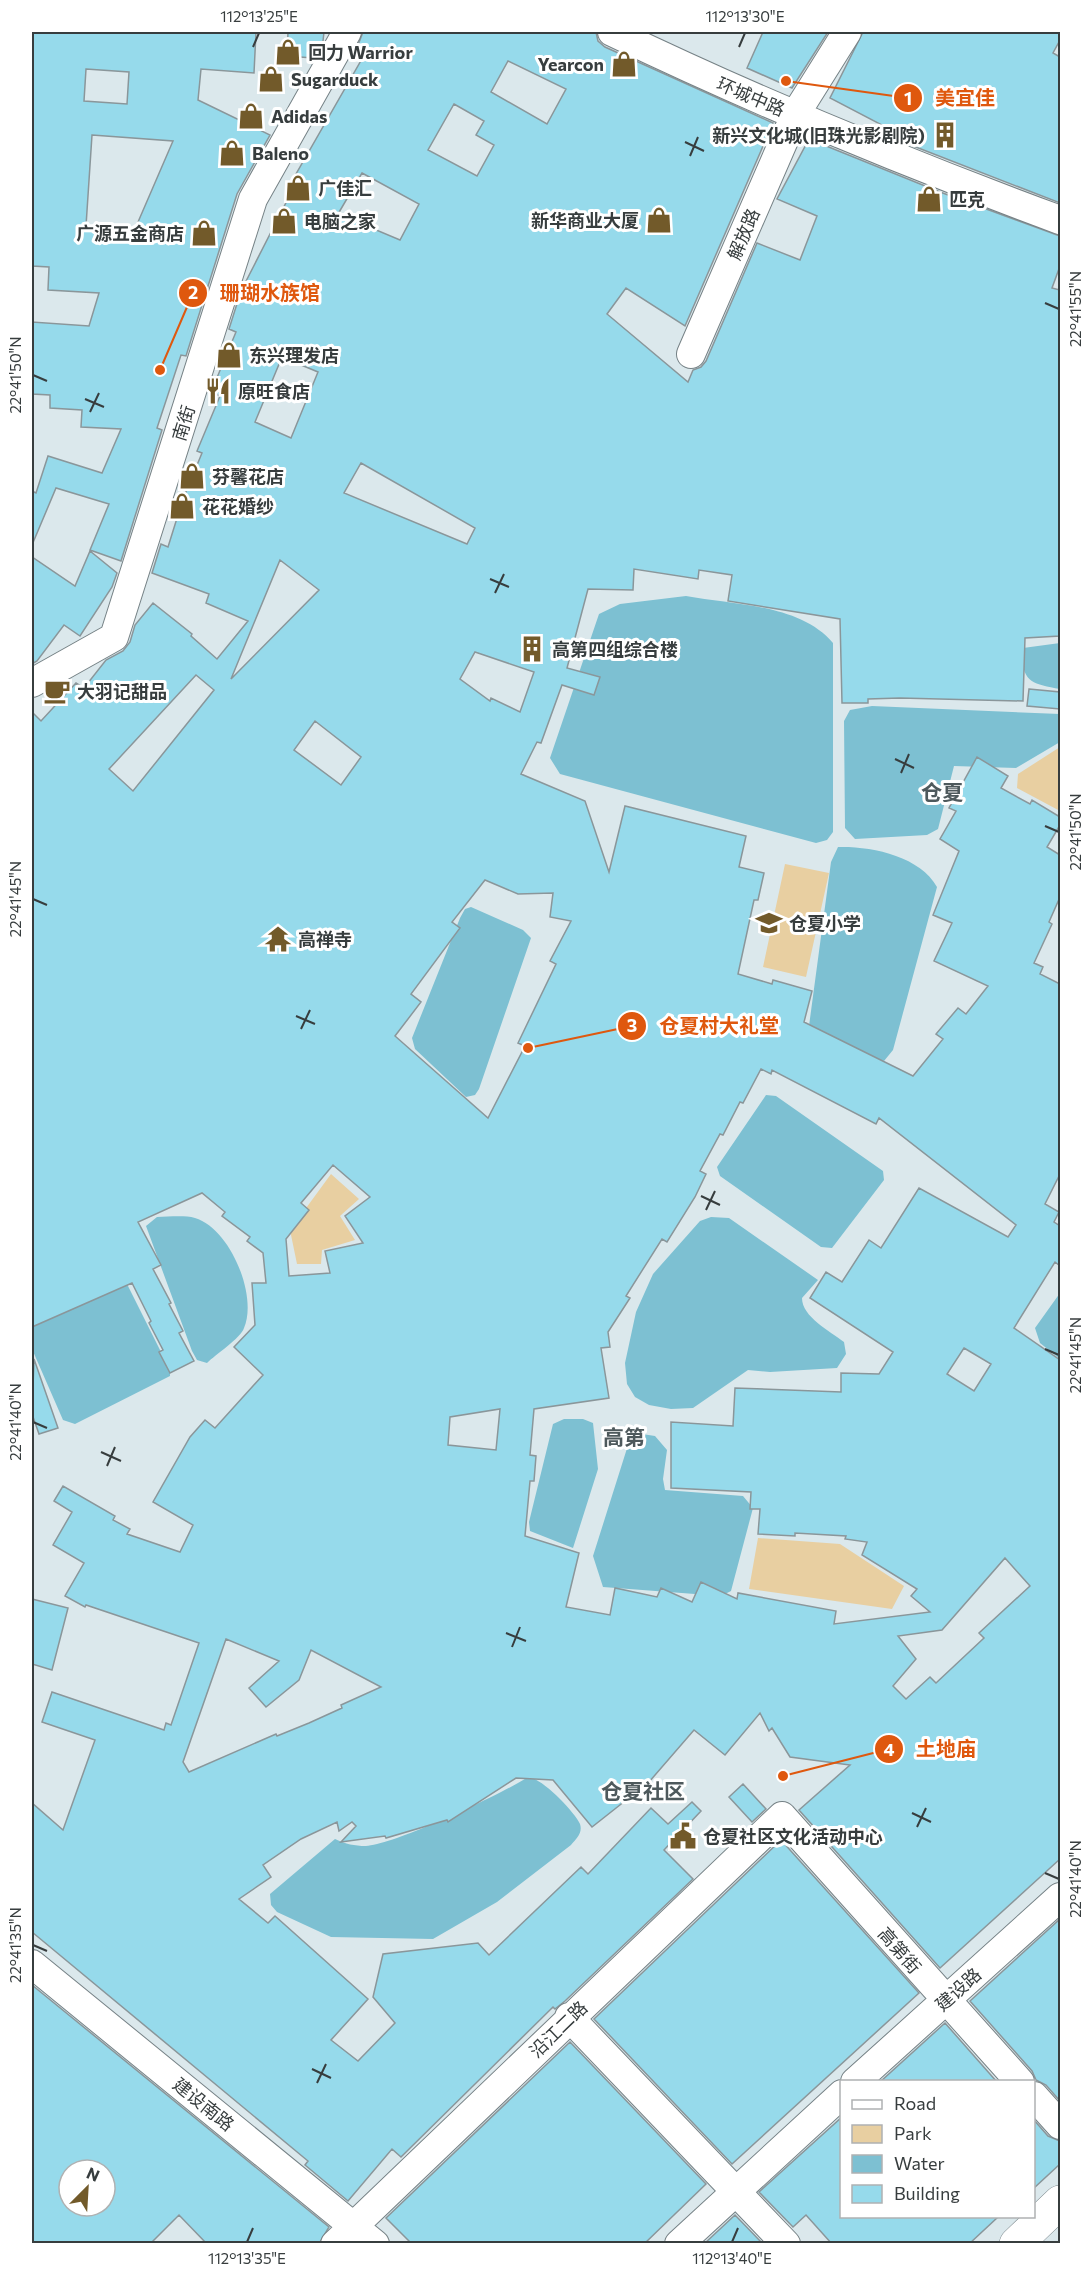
<svg xmlns="http://www.w3.org/2000/svg" width="1092" height="2275" viewBox="0 0 1092 2275" font-family="Commissioner,'Noto Sans SC',sans-serif">
	<style>
		.green { fill: #e8cfa1 }
		.water { fill: #7dc0d2 }
		.building { fill: #96daeb; stroke: #8a969a; stroke-width: 1.5; fill-rule: evenodd }
		.lines { fill: none; stroke-linecap: round; stroke-linejoin: round }
		.minor-casing { stroke: #768286; stroke-width: 30 }
		.major-casing { stroke: #768286; stroke-width: 34 }
		.minor { stroke: #fff; stroke-width: 28 }
		.major { stroke: #fff; stroke-width: 33 }
		.ticks { fill: none; stroke: #373d3e; stroke-width: 2 }
		.labels { text-anchor: middle; dominant-baseline: central; stroke-width: 6; stroke-linejoin: round; paint-order: stroke }
		.poi-label { font-size: 18px; font-weight: bold; fill: #373d3e; stroke: #fff; text-anchor: start }
		.street-label { font-size: 18px; fill: #373d3e; stroke: #fff }
		.quarter-label { font-size: 21px; font-weight: bold; fill: #4e595c; stroke: #fff }
		.leader { fill: none; stroke: #df580e; stroke-width: 2 }
		.callout-dot { fill: #df580e; stroke: #fff; stroke-width: 2 }
		.mark-label { font-size: 18px; text-anchor: middle; font-weight: bold; fill: #fff }
		.callout-label { font-size: 20px; text-anchor: middle; font-weight: bold; fill: #df580e; stroke: #fff; stroke-width: 6; stroke-linejoin: round; paint-order: stroke }
		.neatline { fill: none; stroke: #373d3e; stroke-width: 2 }
		.ticks-label { font-size: 15px; text-anchor: middle; fill: #373d3e }
	</style>
	<rect width="100%" height="100%" fill="#dbe8ec"/>
	<path class="green" d="M1060 747V811L1017 788 1018 774Z
		M785 864 829 873 806 977 763 967Z
		M331 1174 359 1199 340 1216 355 1240 322 1250 321 1264H297L290 1230Z
		M758 1538 840 1544 904 1586 892 1609 749 1589Z"/>
	<path class="water" d="M686 596C734 605 800 604 833 643V832L827 840 816 843 560 774 550 758 599 614 620 604Z
		M1060 643V689C1031 684 1020 681 1023 648Z
		M872 706 1060 714V742L1016 768 954 766 938 829 927 835 855 839 845 828 844 721 850 710Z
		M838 847C871 846 920 856 937 887L893 1050 884 1061 817 1037 809 1026 831 862Z
		M471 907 523 930 531 938 479 1089 475 1095 466 1097 415 1049 412 1038 460 918 465 909Z
		M766 1095 776 1096 883 1171 884 1180 832 1248 821 1247 720 1176 717 1167Z
		M157 1217C168 1217 184 1215 195 1218 230 1228 258 1296 244 1328 241 1338 215 1355 207 1363L197 1360 192 1351 146 1226Z
		M711 1217 729 1218 818 1280 802 1298C802 1317 830 1331 844 1342L846 1354 837 1368 770 1372 748 1370 693 1408 671 1409 649 1405 635 1397 627 1384 625 1363 636 1312 653 1274 700 1221Z
		M127 1284 170 1370V1376L75 1424 63 1420 32 1349V1322Z
		M1060 1293V1359L1040 1343 1035 1328Z
		M564 1419H583L593 1423 598 1469 573 1548 530 1531 529 1522 553 1424Z
		M642 1434 655 1436 667 1450 663 1479 665 1490 743 1496 753 1508 731 1591 721 1596 603 1587 593 1556 629 1442Z
		M528 1777C542 1778 574 1811 580 1824 583 1833 576 1839 571 1845L497 1902 433 1939 331 1937 277 1912 271 1905 270 1894 335 1839C346 1844 354 1846 366 1846 394 1845 502 1794 528 1777Z"/>
	<path class="building" d="M32 32H256L254 73 201 69 198 100 270 135 237 194 186 356 181 355 157 428 162 430 121 561 90 550 109 504 56 488 32 545V491L36 493 48 456 102 473 121 429 81 427 82 410 50 408V395L32 394V322L89 326 99 293 48 290 49 267 32 266ZM86 69 129 72 127 104 84 101ZM92 135 173 141 135 229 86 226Z
		M288 32H324L323 41 313 58 287 56Z
		M363 32H596L598 41 605 47 773 123 685 326 626 288 607 314 688 382 693 370 701 367 706 361 757 243 800 260 817 216 777 199 809 139 940 192 1060 236V266L1052 288 1060 290V636L1025 638 1023 701 900 698 868 699V703H842L840 619 728 601 732 575 699 570 698 579 634 569 633 590 588 589 567 668 600 677 594 695 562 685 541 743 537 742 521 774 585 801 609 872 625 806 746 836 739 867 764 873 758 900H754L738 974 772 984 773 980 812 991 804 1022 913 1076 943 1039 936 1034 958 1008 966 1014 988 986 934 961 952 923 933 915 959 851 940 839 956 811 949 808 977 757 1008 776 1001 788 1030 804 1032 800 1060 817V825L1047 847 1060 855V897L1049 922 1052 924 1034 963 1043 967 1040 974 1060 984V1174L1045 1204 1059 1212 1054 1222 1060 1226V1266L1055 1262 1014 1328 1060 1360V1859L940 1968 799 1810 850 1765 790 1757 772 1728 769 1731 760 1713 725 1755 694 1730 649 1782 592 1827 553 1780 516 1778 448 1822 447 1820 386 1838 385 1836 341 1842 356 1826 352 1822 339 1831 337 1822 301 1839 263 1865 271 1877 239 1899 268 1923 275 1916 368 1999 331 2040 358 2061 395 2023 373 1997 383 1954 478 1943 489 1955 581 1867 588 1874 651 1808 668 1824 692 1802 701 1811 664 1850 693 1879 565 2001 555 2009 553 2007 401 2157 392 2149 348 2201 305 2165 308 2161 32 1932V1803L63 1830 95 1740 42 1722 52 1692 164 1730 166 1723 171 1725 199 1643 86 1605 85 1607 65 1596 84 1563 53 1545 72 1512 54 1501 63 1486 115 1516 113 1520 130 1529 127 1534 180 1552 193 1525 153 1502 190 1437 205 1420 215 1428 263 1375 234 1347 255 1325 252 1283H266L263 1253 247 1241 250 1237 222 1216 225 1212 202 1193 138 1222 161 1265 153 1269 171 1303 169 1304 183 1331 179 1333 194 1361 170 1373 159 1352 163 1350 149 1323 151 1321 132 1283 32 1327V712L41 721 76 683 84 688 106 660 123 651 130 642 135 625 153 603 192 634 191 636 217 659 248 621 206 603 209 594 152 573 161 544 168 547 183 499 202 453 197 451 220 396 211 392 236 332 229 329 241 291 296 183 292 181 367 50 358 45ZM508 61 566 89 547 124 491 92ZM454 104 484 121 476 135 494 145 477 176 428 150ZM362 173 419 204 400 240 338 214ZM282 357 318 372 291 438 255 422ZM361 463 475 528 467 544 344 493ZM280 560 319 590 231 679 254 623ZM475 652 534 672 520 712 491 698 490 701 460 679ZM196 675 214 690 133 791 109 769ZM315 721 361 757 341 785 294 750ZM485 880 518 894 553 893 550 917 571 921 550 961 556 964 518 1043 525 1046 488 1118 395 1036 421 1002 411 994 460 928 452 922ZM761 1069 771 1074 772 1070 876 1124 879 1118 1016 1225 1008 1237 919 1188 881 1248 869 1240 842 1282 826 1272 810 1298 893 1352 879 1374 841 1373V1392L735 1388 733 1426 671 1422V1488L751 1492 750 1509H760L758 1534 795 1536V1533L846 1536 845 1539 867 1542 862 1555 917 1589 911 1596 930 1612 834 1624 836 1611 738 1593 737 1599 701 1582 692 1602 661 1588 657 1597 615 1588 610 1615 566 1607 579 1553 525 1536 530 1481H534L536 1456 530 1455 534 1409 609 1398 601 1348 610 1347 608 1332 630 1298 626 1296 662 1239 667 1242 695 1197 706 1174 700 1171 720 1134 723 1135 740 1102 743 1103ZM333 1165 370 1197 345 1216 363 1243 325 1251 330 1273 289 1276 286 1239 309 1210 301 1203ZM964 1348 991 1364 974 1391 947 1374ZM500 1409 496 1450 448 1445 450 1417ZM1005 1558 1030 1586 979 1633 984 1638 936 1683 930 1677 906 1699 893 1686 916 1659 898 1636 942 1630ZM226 1639 279 1661 249 1688 266 1707 299 1680 311 1650 381 1687 341 1705 342 1708 309 1723 277 1736 276 1734 189 1772 183 1762Z
		M763 32H828L792 88 747 68Z
		M863 32H1060V40L1053 53 1060 57V203L903 142 905 137 830 98Z
		M90 551 117 573 112 587 80 636 64 625 37 661 32 664V557L75 586Z
		M1029 689 1060 692V709L1027 706Z
		M34 1359 58 1428 39 1434 32 1414Z
		M32 1599 68 1608 52 1670 32 1664Z
		M743 1784 766 1809 752 1822 729 1797Z
		M781 1840 919 1993 732 2164 594 2019Z
		M1060 1919V2101L1046 2085 1036 2080 1032 2071 970 2001Z
		M32 1985 329 2227 319 2244H207L179 2215 150 2244H32ZM69 2170H105V2206H69Z
		M945 2023 997 2082H880Z
		M570 2042 706 2184 644 2244H412L386 2218Z
		M842 2117V2217H998L969 2244H832L806 2215 793 2227 759 2192Z
		M1034 2120 1048 2136 1060 2141V2164L1034 2188Z
		M735 2215 763 2244H704Z"/>
	<g class="lines">
		<g class="minor-casing">
			<path id="minor" d="M612 32C758 102 908 164 1060 220
				M691 354 795 115 847 32
				M32 683 114 637 253 199 347 32
				M32 1964 375 2244
				M569 2017 786 2244
				M855 2082 1060 1897
				M1034 2096 1060 2125
				M335 2244 782 1816 1020 2082
				M679 2244 842 2094"/>
		</g>
		<g class="major-casing">
			<path id="major" d="M1016 2244 1060 2202"/>
		</g>
		<use href="#minor" class="minor"/>
		<use href="#major" class="major"/>
	</g>
	<path class="ticks" d="M253 47 259 33M739 47 745 33M685 142 704 151M690 156 698 137M1045 303 1059 309M33 375 47 381M85 399 104 407M90 412 99 393M490 579 509 587M495 593 504 574M895 759 914 768M901 773 909 754M1045 826 1059 832M33 899 47 905M296 1016 315 1024M301 1029 310 1010M701 1196 720 1205M706 1210 715 1191M1045 1349 1059 1355M33 1422 47 1428M101 1452 121 1461M107 1466 115 1447M506 1633 526 1641M512 1647 520 1627M912 1813 931 1822M917 1827 926 1808M1045 1873 1059 1879M33 1945 47 1951M312 2069 331 2078M317 2083 326 2064M247 2242 253 2228M732 2242 738 2228"/>
	<defs>
		<g id="shop-bare" transform="scale(2.07)"><path d="M-5-2.5h2.3a2.7 3.5 0 0 1 5.4 0H5L5.5 6h-11ZM-1.5-2.5h3a1.5 2.3 0 0 0-3 0Z" fill="#725a2a" stroke="#fff" stroke-width="2.5" paint-order="stroke"/></g>
		<g id="building-bare" transform="scale(2.07)"><path d="M-4-6H4V6H1V3H-1V6H-4ZM-2.5-4.3h1.7v1.8h-1.7ZM.8-4.3h1.7v1.8H.8ZM-2.5-1h1.7V.8h-1.7ZM.8-1h1.7V.8H.8Z" fill="#725a2a" stroke="#fff" stroke-width="2.5" paint-order="stroke"/></g>
		<g id="restaurant-bare" transform="scale(2.07)"><path d="M-5-6h1v4h1v-4h1v4h1v-4h1v5L-1.5 .5V6h-2V.5L-5-1ZM5-6V6H3V1.5H1.5Q1.5-4 5-6Z" fill="#725a2a" stroke="#fff" stroke-width="2.5" paint-order="stroke"/></g>
		<g id="cafe-bare" transform="scale(2.07)"><path d="M-5.5-4.5H6V0H3Q3 3.5 0 3.5H-2.5Q-5.5 3.5-5.5 0ZM3-3.2v2h1.7v-2ZM-6 4.5H4V6H-6Z" fill="#725a2a" stroke="#fff" stroke-width="2.5" paint-order="stroke"/></g>
		<g id="school-bare" transform="scale(2.07)"><path d="M0-5L7-2L0 1L-7-2ZM-4 1L0 2.5L4 1V4Q0 6-4 4Z" fill="#725a2a" stroke="#fff" stroke-width="2.5" paint-order="stroke"/></g>
		<g id="temple-bare" transform="scale(2.07)"><path d="M0-6L5-2H3V0L6.5 2.5H4V6H1.5V3h-3V6H-4V2.5H-6.5L-3 0V-2H-5Z" fill="#725a2a" stroke="#fff" stroke-width="2.5" paint-order="stroke"/></g>
		<g id="civic-bare" transform="scale(2.07)"><path d="M-.6-6.5H3V-4.5H.6V-3L4-1V1h2V6H-6V1h2V-1L-.6-3ZM-1.2 2.5V6h2.4V2.5Z" fill="#725a2a" stroke="#fff" stroke-width="2.5" paint-order="stroke"/></g>
	</defs>
	<g fill-rule="evenodd">
		<use href="#shop-bare" x="288" y="52"/>
		<use href="#shop-bare" x="624" y="64"/>
		<use href="#shop-bare" x="271" y="79"/>
		<use href="#shop-bare" x="251" y="116"/>
		<use href="#building-bare" x="945" y="135"/>
		<use href="#shop-bare" x="232" y="153"/>
		<use href="#shop-bare" x="298" y="188"/>
		<use href="#shop-bare" x="929" y="199"/>
		<use href="#shop-bare" x="659" y="220"/>
		<use href="#shop-bare" x="284" y="221"/>
		<use href="#shop-bare" x="204" y="233"/>
		<use href="#shop-bare" x="229" y="355"/>
		<use href="#restaurant-bare" x="218" y="391"/>
		<use href="#shop-bare" x="192" y="476"/>
		<use href="#shop-bare" x="182" y="506"/>
		<use href="#building-bare" x="532" y="649"/>
		<use href="#cafe-bare" x="57" y="691"/>
		<use href="#school-bare" x="769" y="923"/>
		<use href="#temple-bare" x="278" y="939"/>
		<use href="#civic-bare" x="683" y="1836"/>
	</g>
	<g class="labels">
		<g class="poi-label">
			<text x="308" y="52">回力 Warrior</text>
			<text x="604" y="64" text-anchor="end">Yearcon</text>
			<text x="291" y="79">Sugarduck</text>
			<text x="271" y="116">Adidas</text>
			<text x="925" y="135" text-anchor="end">新兴文化城(旧珠光影剧院)</text>
			<text x="252" y="153">Baleno</text>
			<text x="318" y="188">广佳汇</text>
			<text x="949" y="199">匹克</text>
			<text x="639" y="220" text-anchor="end">新华商业大厦</text>
			<text x="304" y="221">电脑之家</text>
			<text x="184" y="233" text-anchor="end">广源五金商店</text>
			<text x="249" y="355">东兴理发店</text>
			<text x="238" y="391">原旺食店</text>
			<text x="212" y="476">芬馨花店</text>
			<text x="202" y="506">花花婚纱</text>
			<text x="552" y="649">高第四组综合楼</text>
			<text x="77" y="691">大羽记甜品</text>
			<text x="789" y="923">仓夏小学</text>
			<text x="298" y="939">高禅寺</text>
			<text x="703" y="1836">仓夏社区文化活动中心</text>
		</g>
		<g class="street-label">
			<text transform="translate(751 96) rotate(23)">环城中路</text>
			<text transform="translate(743 234) rotate(-67)">解放路</text>
			<text transform="translate(183 423) rotate(-73)">南街</text>
			<text transform="translate(900 1950) rotate(49)">高第街</text>
			<text transform="translate(958 1989) rotate(-42)">建设路</text>
			<text transform="translate(558 2029) rotate(-44)">沿江二路</text>
			<text transform="translate(204 2104) rotate(39)">建设南路</text>
		</g>
		<g class="quarter-label">
			<text x="942" y="791">仓夏</text>
			<text x="624" y="1436">高第</text>
			<text x="643" y="1790">仓夏社区</text>
		</g>
	</g>
	<path class="leader" d="M786 81L908 98M160 370L193 293M528 1048L632 1026M783 1776L889 1749"/>
	<g class="callout-dot">
		<circle cx="786" cy="81" r="6"/>
		<circle cx="160" cy="370" r="6"/>
		<circle cx="528" cy="1048" r="6"/>
		<circle cx="783" cy="1776" r="6"/>
		<circle cx="908" cy="98" r="15"/>
		<circle cx="193" cy="293" r="15"/>
		<circle cx="632" cy="1026" r="15"/>
		<circle cx="889" cy="1749" r="15"/>
	</g>
	<g class="mark-label">
		<text x="908" y="105">1</text>
		<text x="193" y="299">2</text>
		<text x="632" y="1032">3</text>
		<text x="889" y="1756">4</text>
	</g>
	<g class="callout-label">
		<text x="965" y="105">美宜佳</text>
		<text x="270" y="300">珊瑚水族馆</text>
		<text x="719" y="1033">仓夏村大礼堂</text>
		<text x="946" y="1756">土地庙</text>
	</g>
	<rect width="1092" height="2275" fill="none" stroke="#ffffff" stroke-width="66"/>
	<rect x="840" y="2080" width="195" height="138" fill="#ffffff" stroke="#afb1b2" stroke-width="1.5"/>
	<rect x="852" y="2100" width="30" height="9" fill="#ffffff" stroke="#afb1b2" stroke-width="1.5"/>
	<text x="894" y="2110" font-size="18" fill="#373d3e">Road</text>
	<rect x="852" y="2125" width="30" height="18" fill="#e8cfa1" stroke="#afb1b2" stroke-width="1.5"/>
	<text x="894" y="2140" font-size="18" fill="#373d3e">Park</text>
	<rect x="852" y="2155" width="30" height="18" fill="#7dc0d2" stroke="#afb1b2" stroke-width="1.5"/>
	<text x="894" y="2170" font-size="18" fill="#373d3e">Water</text>
	<rect x="852" y="2185" width="30" height="18" fill="#96daeb" stroke="#afb1b2" stroke-width="1.5"/>
	<text x="894" y="2200" font-size="18" fill="#373d3e">Building</text>
	<g transform="translate(87 2188) rotate(24)"><circle r="28" fill="#ffffff" stroke="#afb1b2" stroke-width="1.5"/>
	<path d="M0-4.5L10 22L0 15L-10 22Z" fill="#725a2a"/>
	<text y="-9" font-size="16" font-weight="bold" text-anchor="middle" fill="#373d3e">N</text>
	</g>
	<rect x="33" y="33" width="1026" height="2209" class="neatline"/>
	<g class="ticks-label">
		<text x="259" y="22">112°13'25"E</text>
		<text x="745" y="22">112°13'30"E</text>
		<text transform="translate(1076 309) rotate(-90)" y="5">22°41'55"N</text>
		<text transform="translate(16 375) rotate(-90)" y="5">22°41'50"N</text>
		<text transform="translate(1076 832) rotate(-90)" y="5">22°41'50"N</text>
		<text transform="translate(16 899) rotate(-90)" y="5">22°41'45"N</text>
		<text transform="translate(1076 1355) rotate(-90)" y="5">22°41'45"N</text>
		<text transform="translate(16 1422) rotate(-90)" y="5">22°41'40"N</text>
		<text transform="translate(1076 1879) rotate(-90)" y="5">22°41'40"N</text>
		<text transform="translate(16 1945) rotate(-90)" y="5">22°41'35"N</text>
		<text x="247" y="2264">112°13'35"E</text>
		<text x="732" y="2264">112°13'40"E</text>
	</g>
</svg>
